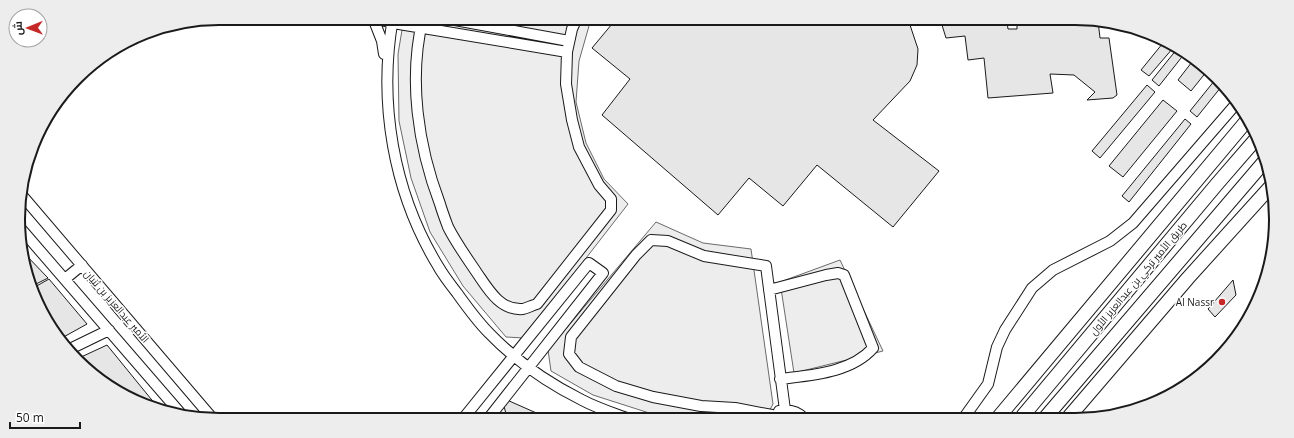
<svg xmlns="http://www.w3.org/2000/svg" width="1294" height="438" viewBox="0 0 1294 438" font-family="'Open Sans',Cairo,sans-serif">
	<style>
		.parking { fill: #ededed; stroke: #6a6a6a }
		.building { fill: #e6e6e6; stroke: #1a1a1a }
		.lines { fill: none; stroke-linecap: round; stroke-linejoin: round }
		.minor-casing { stroke: #1a1a1a; stroke-width: 12 }
		.major-casing { stroke: #1a1a1a; stroke-width: 15 }
		.minor { stroke: #fff; stroke-width: 10 }
		.major { stroke: #fff; stroke-width: 13 }
		.poi-dot { fill: #c62828; stroke: #fff; stroke-width: 1.5 }
		.labels { text-anchor: middle; dominant-baseline: central; stroke-width: 3; stroke-linejoin: round; paint-order: stroke }
		.street-label { font-size: 10px; fill: #1a1a1a; stroke: #fff }
		.poi-label { font-size: 10px; fill: #1a1a1a; stroke: #fff; text-anchor: end }
		.rim { fill: none; stroke: #1a1a1a; stroke-width: 2 }
	</style>
	<rect width="100%" height="100%" fill="#fff"/>
	<path class="parking" d="M404 18H593L589 26 579 61 576 102 586 143 604 179 628 204 524 338 506 337 463 286 430 232 411 178 399 121 398 54Z
		M656 222 703 243 751 249 773 404 765 419H668L593 395 551 371 548 350Z
		M840 260 883 351 794 373 780 282Z"/>
	<path class="building" d="M617 18H905L910 25 918 49 917 65 910 81 873 120 939 171 893 227 817 165 783 206 749 178 718 215 602 115 630 79 592 48Z
		M935 18H999V23L1007 22 1008 29H1017V21H1024V18H1075L1098 21 1100 38H1109L1117 95 1113 98 1087 100 1095 92 1074 75 1050 74 1053 93 988 98 984 58 968 60 965 36 946 38 942 25Z
		M1163 43 1173 48 1149 76 1141 70Z
		M1177 49 1185 53 1159 86 1152 80Z
		M1195 58 1207 71 1191 91 1178 80Z
		M1215 80 1221 87 1197 117 1190 111Z
		M1147 85 1155 92 1100 158 1092 151Z
		M1163 100 1177 111 1123 177 1109 166Z
		M1185 119 1191 124 1129 202 1122 196Z
		M24 253 48 278 32 286 25 271Z
		M49 279 87 324 60 339 52 331 33 288Z
		M1233 280 1236 295 1215 317 1208 309Z
		M107 345 160 410 107 386 79 358Z
		M507 400 550 419H497L499 414H506L504 406Z"/>
	<g class="lines">
		<g class="minor-casing">
			<path id="minor" d="M373 18 393 23 567 52
				M373 18 382 41 384 54
				M393 18C378 102 393 192 438 266 443 275 450 284 457 293 467 307 477 321 489 333 515 360 548 383 582 400 597 408 613 413 629 419
				M423 18C408 79 418 146 440 204 442 211 445 219 448 227 456 243 467 258 477 273 488 289 500 311 523 309 527 308 533 305 537 304L611 210V199L599 185 579 147 572 120 566 84 567 52 572 29 577 18
				M444 18 569 41
				M20 193 213 419
				M22 230 182 415
				M65 279 82 265
				M769 290 826 275 838 273 844 275 873 348C851 373 811 375 780 379
				M70 349 109 330
				M779 411C789 409 798 412 805 419
				M772 415 735 408 701 406 653 397 616 386 579 367 569 354 571 337 636 255 651 240 668 241 704 256 766 266 785 410
				M963 419 988 384 997 347 1005 330 1032 288 1053 270 1110 241 1133 223 1236 104
				M462 420 589 263 603 273 488 419"/>
		</g>
		<g class="major-casing">
			<path id="major" d="M1021 418 1217 184 1256 139
				M1045 418 1264 162
				M1068 418 1188 278 1272 185
				M997 419 1249 118"/>
		</g>
		<use href="#minor" class="minor"/>
		<use href="#major" class="major"/>
	</g>
	<circle class="poi-dot" cx="1222" cy="302" r="4"/>
	<g class="labels">
		<g class="street-label">
			<text transform="translate(1138 278) rotate(-50)">طريق الأمير تركي بن عبدالعزيز الأول</text>
			<text transform="translate(117 306) rotate(49)">الأمير عبدالعزيز بن ثنيان</text>
		</g>
		<g class="poi-label">
			<text x="1214" y="302">Al Nassr</text>
		</g>
	</g>
	<path d="M0 0H1294V438H0ZM219 25H1075A194 194 0 0 1 1269 219V219A194 194 0 0 1 1075 413H219A194 194 0 0 1 25 219V219A194 194 0 0 1 219 25Z" fill="#ededed" fill-rule="evenodd"/>
	<path class="rim" d="M219 25H1075A194 194 0 0 1 1269 219V219A194 194 0 0 1 1075 413H219A194 194 0 0 1 25 219V219A194 194 0 0 1 219 25Z"/>
	<g transform="translate(28 28) rotate(269)"><circle r="19" fill="#ffffff" stroke="#a3a3a3"/>
	<path d="M0-3L7 15L0 10L-7 15Z" fill="#c62828"/>
	<text y="-6" font-size="11" font-weight="bold" text-anchor="middle" fill="#1a1a1a">ش</text>
	</g>
	<path d="M10 422v6h70v-6" fill="none" stroke="#1a1a1a" stroke-width="2"/>
	<text x="16" y="422" font-size="12" fill="#1a1a1a" stroke="#ffffff" stroke-width="3" paint-order="stroke">50 m</text>
</svg>
